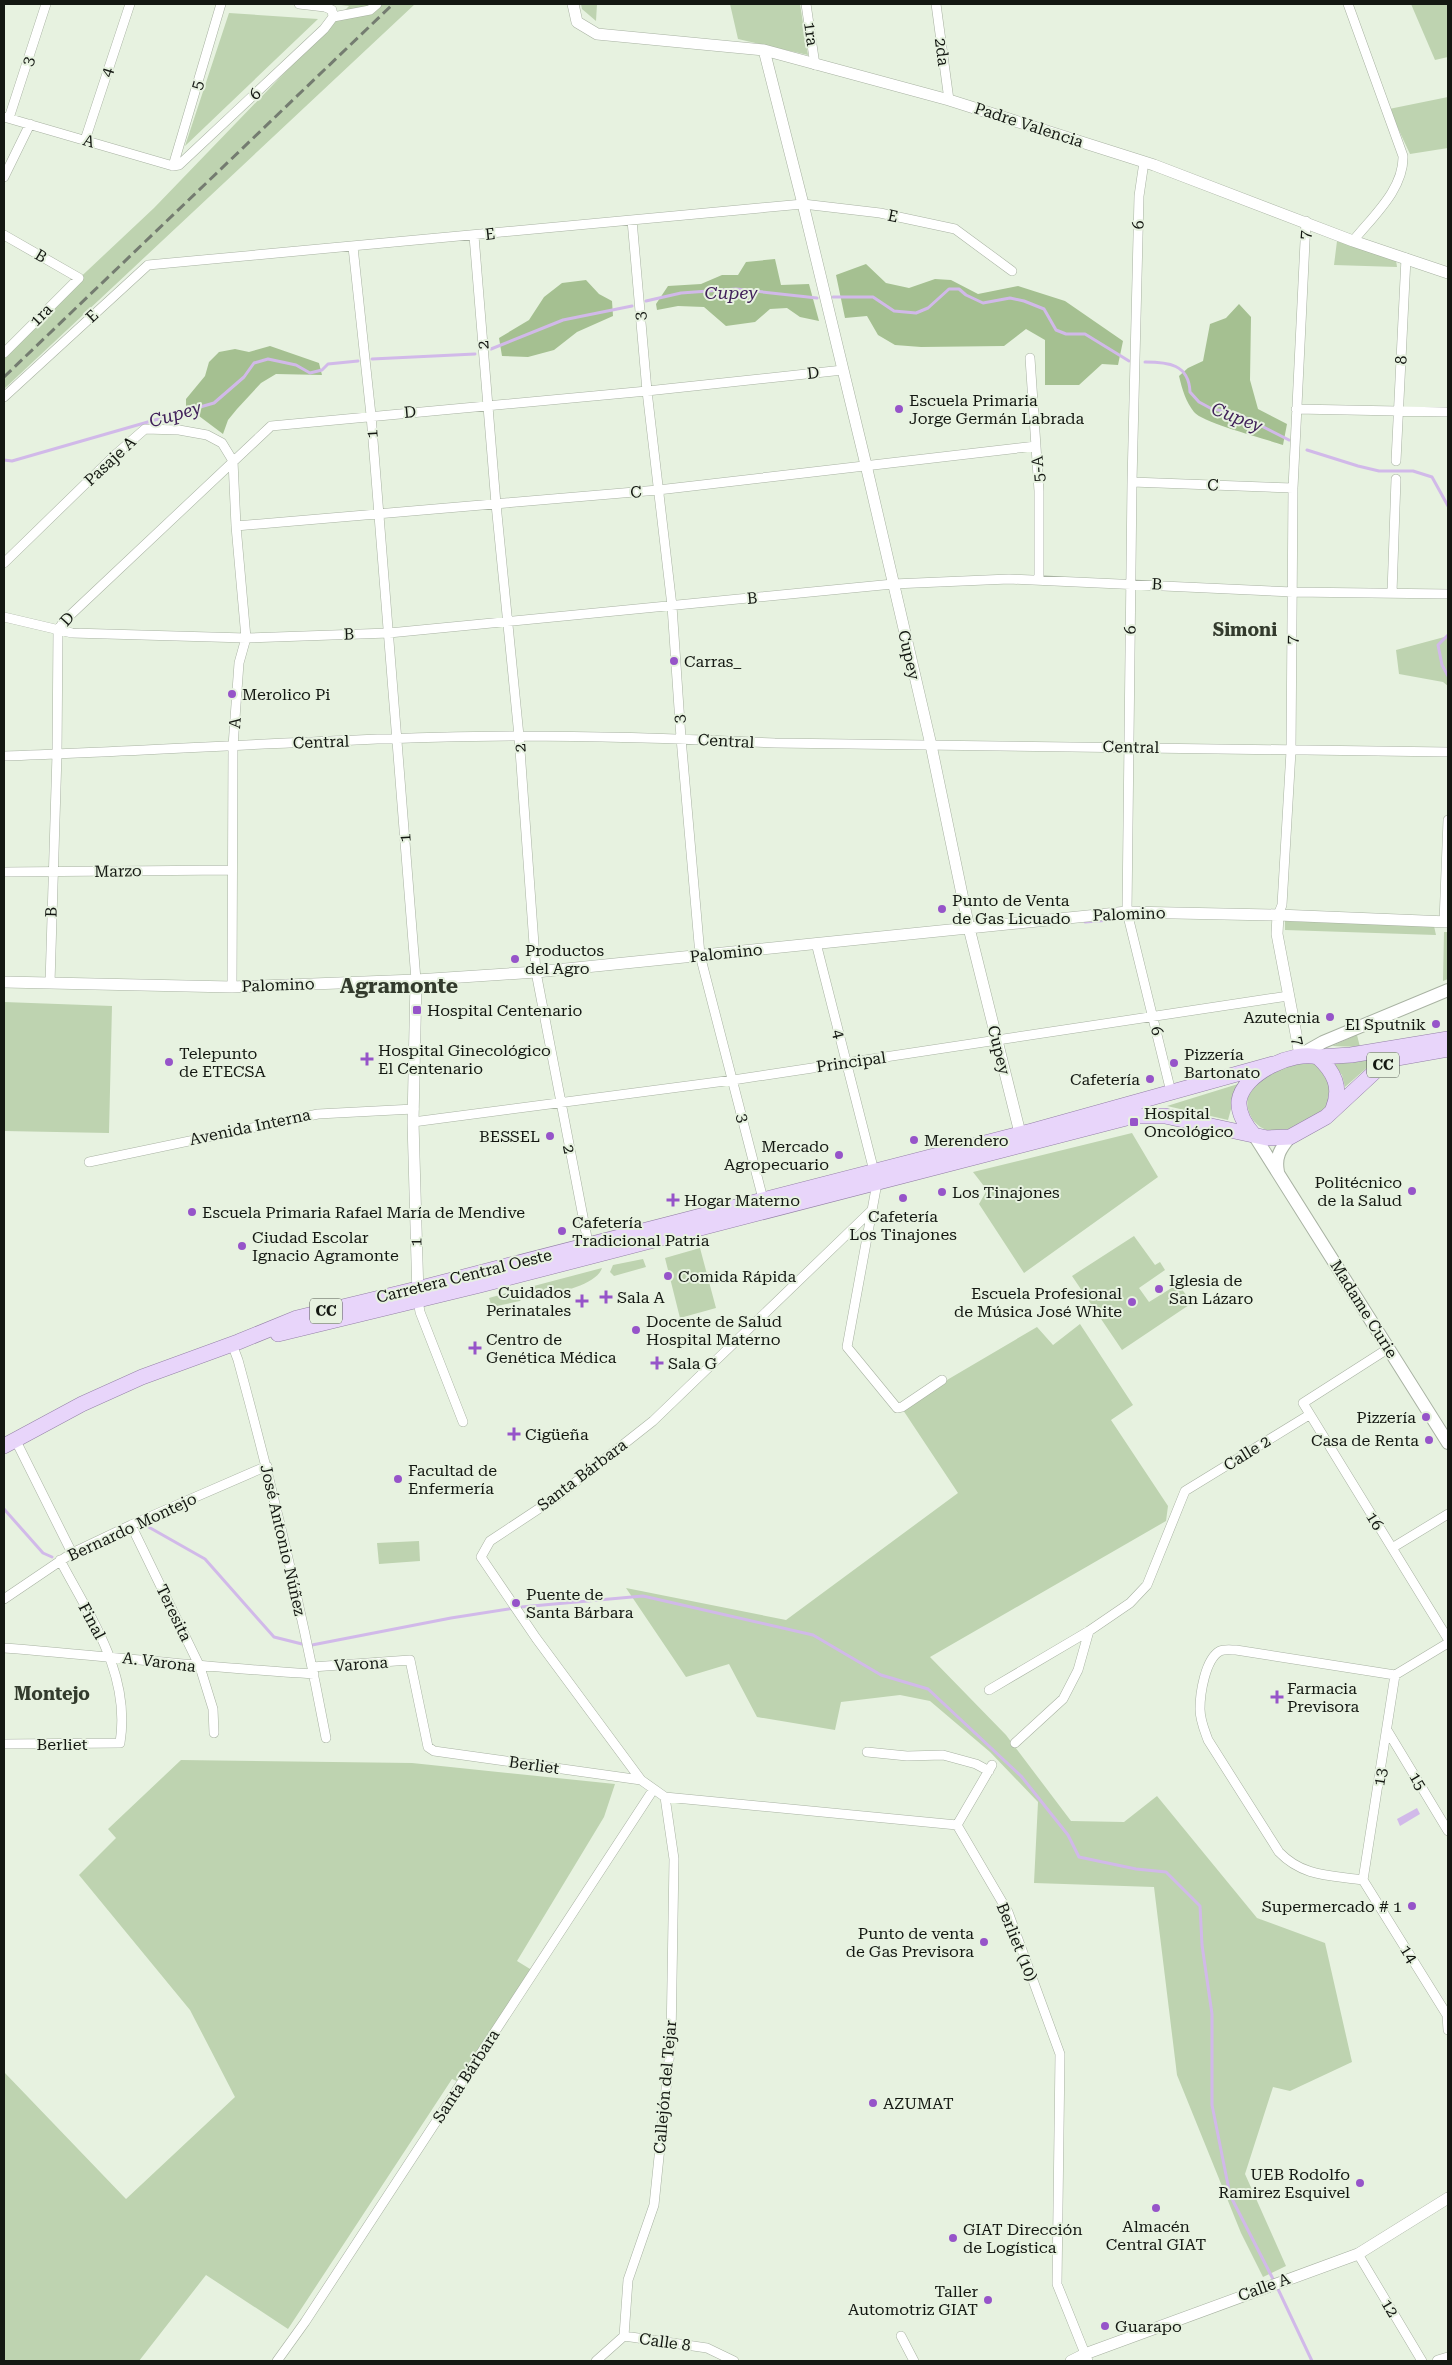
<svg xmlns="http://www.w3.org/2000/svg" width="1452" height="2365" viewBox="0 0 1452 2365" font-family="'Roboto Serif',serif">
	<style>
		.green { fill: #bed3b0 }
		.forest { fill: #a5c091 }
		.water { fill: #d1b9e9 }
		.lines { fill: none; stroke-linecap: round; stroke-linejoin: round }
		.stream { stroke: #d1b9e9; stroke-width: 3 }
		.minor-casing { stroke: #a8b2a2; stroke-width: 10 }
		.tertiary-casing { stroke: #a8b2a2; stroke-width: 12 }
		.secondary-casing { stroke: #a8b2a2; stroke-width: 14 }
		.primary-casing { stroke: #9481a7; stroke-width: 16 }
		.minor { stroke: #fff; stroke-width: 9 }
		.tertiary { stroke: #fff; stroke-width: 11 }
		.secondary { stroke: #fff; stroke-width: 12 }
		.primary { stroke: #e8d5fa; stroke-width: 15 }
		.rail { stroke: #747c70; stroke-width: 3; stroke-dasharray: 10 5; stroke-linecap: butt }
		.poi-dot { fill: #9654c9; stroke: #e7f2e0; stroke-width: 2 }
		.labels { text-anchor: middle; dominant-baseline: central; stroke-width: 4; stroke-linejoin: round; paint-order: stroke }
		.shield { fill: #e7f2e0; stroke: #535950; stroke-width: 1 }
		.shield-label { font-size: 15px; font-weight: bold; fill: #141812 }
		.street-label { font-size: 16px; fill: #141812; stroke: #e7f2e0 }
		.poi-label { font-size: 16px; fill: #141812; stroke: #e7f2e0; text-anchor: start }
		.water-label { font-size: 18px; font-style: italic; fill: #41215a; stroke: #e7f2e0 }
		.neighbourhood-label { font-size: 18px; font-weight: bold; fill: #333b2d; stroke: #e7f2e0 }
		.district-label { font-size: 21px; font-weight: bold; fill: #333b2d; stroke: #e7f2e0 }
	</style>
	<rect width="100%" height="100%" fill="#e7f2e0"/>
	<path class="green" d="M333 4H415L4 389V349L154 208 349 6Z
		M581 4H597L596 21 582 9Z
		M730 4H800L808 55 738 39Z
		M1411 4H1448V57L1435 60Z
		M229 13 318 19 185 146Z
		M1448 97V148L1410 154 1389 109Z
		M1337 241 1396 260 1397 267 1334 265Z
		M1448 636V686L1443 682 1399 674 1396 650Z
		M1285 921 1434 926 1436 935 1285 930Z
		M1444 932H1448V979L1443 981Z
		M4 1002 112 1006 109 1133 4 1131Z
		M1357 1035 1360 1047 1332 1046Z
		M1379 1057 1345 1087 1342 1075 1333 1063Z
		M1301 1061 1319 1065 1333 1084 1326 1109C1312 1116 1297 1129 1281 1131 1251 1136 1235 1098 1259 1080 1270 1072 1288 1065 1301 1061Z
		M1238 1084 1228 1120 1167 1106Z
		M1132 1133 1158 1177 1024 1273 979 1204 987 1190 973 1172Z
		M1134 1236 1155 1265 1160 1262 1165 1270 1139 1288 1149 1302 1178 1284 1192 1303 1122 1350 1072 1276Z
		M700 1248 716 1308 680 1318 665 1258Z
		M643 1259 646 1267 614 1276 610 1272 613 1265Z
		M602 1268C597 1284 561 1293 545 1293 539 1293 535 1290 530 1287Z
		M520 1289 523 1297 520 1301 492 1307 489 1298Z
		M1080 1324 1133 1405 1111 1420 1168 1506 1166 1521 930 1657 1006 1735 1071 1821 1124 1822 1157 1796 1257 1918 1325 1943 1352 2062 1290 2091 1273 2087 1245 2174 1286 2266 1263 2277 1241 2233 1177 2075 1154 1887 1034 1883 1038 1802 990 1752 930 1701 900 1695 841 1702 835 1730 757 1717 729 1664 686 1677 626 1588 786 1620 958 1493 901 1407 1037 1327 1053 1345Z
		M419 1541 420 1561 379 1564 377 1543Z
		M181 1760 412 1763 615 1784 604 1817 517 1961 535 1972 465 2085 452 2079 288 2329 206 2275 139 2361H4V2072L126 2199 235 2097 190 2010 79 1875 116 1838 108 1829Z"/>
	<path class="forest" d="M775 259 781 285 809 284 819 321 800 317 787 308 770 309 755 322 726 326 704 307 678 306 657 310 656 304 668 286 701 284 722 275H738L746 262Z
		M866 264 886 283 909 288 935 279 951 280 978 294 1018 286 1065 301 1123 341 1118 365 1102 364 1079 385H1045V340L1026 329 1004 346 921 347 895 345 878 335 867 316 845 318 836 275Z
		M586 280 599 294 612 301 613 316 577 332 554 350 528 357 502 356 499 338 529 320 544 297 562 283Z
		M1239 304 1251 317 1250 380 1258 409 1287 424 1283 445C1266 439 1203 423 1194 412 1186 402 1182 389 1179 376L1188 368 1203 361 1210 324 1226 318Z
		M270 346 319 363 322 375 276 374 261 383 237 409 228 420 223 434 199 416 186 414V399L205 376 209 362 219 352 235 349 249 352Z"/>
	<path class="water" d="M1417 1808 1420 1814 1400 1826 1397 1819Z"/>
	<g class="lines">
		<path class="stream" d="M833 297H873L894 311 916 313 928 308 949 289H959L966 295 983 303 1010 298 1024 301 1044 309 1056 330 1066 334H1085L1129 361
			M646 301 681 293 736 289 817 298
			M491 349 563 320 632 306
			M372 359 475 354
			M1145 362C1168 362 1189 364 1190 392L1199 402 1212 409 1236 413 1289 440
			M1307 450 1358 466 1379 471H1413L1432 477 1448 506
			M4 460 12 461 214 403 244 377 254 363 268 359 296 365 310 373 322 370 328 364 358 361
			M1448 635 1438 645 1442 665 1448 676
			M1085 922 1123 919
			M4 1509 43 1553 52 1557
			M145 1525 205 1559 274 1637 302 1644
			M312 1645 451 1618 521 1607 643 1596 813 1635 881 1675 928 1689 1021 1776 1068 1835 1079 1857 1136 1869 1166 1872 1200 1906 1202 1945 1212 2014V2105L1230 2195 1273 2279
			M1277 2287 1312 2361"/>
		<g class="minor-casing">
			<path id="minor" d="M299 4 325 7 332 10 333 17
				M806 4 815 65
				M936 4 949 100
				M1348 4 1403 156C1404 189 1373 216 1353 241
				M333 17 370 10 377 4
				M4 117 173 166
				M9 118 46 4
				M85 140 130 4
				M1144 162 1139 196 1132 482 1127 912 1171 1092
				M173 166 179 165 324 29 333 17
				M173 166 221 4
				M4 177 30 124
				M632 220 647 391 672 606 681 738 700 955 764 1203
				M4 235 79 278 4 353
				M474 236 496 504 519 736 536 972 589 1248
				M353 247 371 415 416 980
				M1030 358 1039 491V580
				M4 397 148 265 803 204 880 213 955 229 1012 271
				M1296 409 1448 412
				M1396 461 1406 258
				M1132 482 1293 488
				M236 526 658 490 1036 446
				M4 563 115 455 145 429 179 430 207 435 222 443 233 461 236 526 246 638 239 663 233 746 232 987
				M1392 593 1396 479
				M4 617 72 633 246 638 389 633 893 584 1009 579 1293 592 1448 594
				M4 756C176 750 347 737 519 736 604 736 690 739 775 743L1448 752
				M4 872 231 870
				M1278 915 1282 905 1291 751 1293 488 1306 221
				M1444 922 1448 820
				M816 943 877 1183 847 1347 897 1408 902 1407 942 1380
				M50 983 57 754 58 630 64 621 271 426 647 391 843 370
				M413 1122 733 1080 1288 996
				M89 1162 318 1114 414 1109
				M871 1211 653 1421 558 1496 490 1541 481 1557 536 1638 641 1780 665 1797 957 1825
				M418 1300 420 1312 463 1422
				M232 1344 238 1360C272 1485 302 1611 326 1738
				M1389 1348 1303 1403 1448 1639
				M15 1439 72 1553
				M131 1525 200 1667 213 1709 214 1733
				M1392 1548 1448 1514
				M4 1599 72 1553 131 1525 267 1466
				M4 1648C107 1656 210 1668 314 1674
				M312 1667 410 1660 428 1747 434 1751 641 1780
				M1395 1675 1448 1643
				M989 1690 1089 1631
				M1387 1730 1448 1831
				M1015 1743 1063 1699 1078 1670 1089 1631 1130 1603 1147 1585 1185 1491 1309 1415
				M4 1744 120 1743C131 1674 91 1619 60 1560
				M867 1752 907 1756 943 1755 976 1764 989 1771
				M957 1825 1008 1912 1060 2054 1057 2284 1088 2361
				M957 1825 992 1765
				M1363 1880C1330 1875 1303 1877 1279 1852L1208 1740C1204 1729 1200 1720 1200 1709 1200 1694 1205 1659 1220 1651 1224 1649 1231 1650 1236 1650L1395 1675
				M1363 1880 1395 1675
				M1363 1880 1447 2015 1448 2030
				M1358 2254 1422 2361
				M624 2336 707 2348 734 2361
				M901 2336 914 2361
				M277 2361 305 2322 653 1790
				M596 2361 624 2336 628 2280 654 2205 671 2041 674 1859 665 1797"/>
		</g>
		<g class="tertiary-casing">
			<path id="tertiary" d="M573 4 577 22 597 34 764 50 949 100 1154 165 1353 241 1448 273
				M764 50 803 204 866 465 931 745 969 928 1022 1141
				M1278 915 1277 934 1300 1055
				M416 980 413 1122 418 1296
				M4 982 232 987 416 980 536 972 1127 912 1278 915 1448 922
				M1071 2361 1085 2354 1358 2254 1448 2198
				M1438 2361 1448 2358"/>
		</g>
		<g class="secondary-casing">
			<path id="secondary" d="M1300 1055 1323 1042 1448 990
				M1254 1135 1448 1443
				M1278 1172C1275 1157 1280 1149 1290 1137"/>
		</g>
		<g class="primary-casing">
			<path id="primary" d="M1318 1057 1351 1055 1448 1039
				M1254 1135C1246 1126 1238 1114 1239 1101 1243 1073 1294 1050 1318 1057 1334 1072 1342 1087 1333 1109
				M278 1334 480 1285 1134 1116H1165L1267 1138 1290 1137 1326 1117 1382 1065 1397 1058 1448 1049
				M4 1446 82 1404 142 1377 238 1342 297 1318 417 1289 1032 1131 1273 1064"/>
		</g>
		<use href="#minor" class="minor"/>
		<use href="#tertiary" class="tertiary"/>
		<use href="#secondary" class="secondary"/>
		<use href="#primary" class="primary"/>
		<path class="rail" d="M4 377 393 4"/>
	</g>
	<g class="poi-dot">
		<circle cx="899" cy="409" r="5"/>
		<circle cx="674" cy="661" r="5"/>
		<circle cx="232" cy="694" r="5"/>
		<circle cx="942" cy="909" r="5"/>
		<circle cx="515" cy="959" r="5"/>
		<rect x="412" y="1005" width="10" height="10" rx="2.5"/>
		<circle cx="1330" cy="1017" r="5"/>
		<circle cx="1436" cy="1024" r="5"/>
		<path d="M364.5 1051.5h5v5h5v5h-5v5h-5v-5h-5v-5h5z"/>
		<circle cx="169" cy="1062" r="5"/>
		<circle cx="1174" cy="1063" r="5"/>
		<circle cx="1150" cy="1079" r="5"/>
		<rect x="1129" y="1117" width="10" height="10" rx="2.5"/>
		<circle cx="550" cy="1136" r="5"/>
		<circle cx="914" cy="1140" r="5"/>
		<circle cx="839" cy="1155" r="5"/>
		<circle cx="1412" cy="1191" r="5"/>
		<circle cx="942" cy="1192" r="5"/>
		<circle cx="903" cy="1198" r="5"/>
		<path d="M670.5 1192.5h5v5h5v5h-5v5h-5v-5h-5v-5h5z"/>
		<circle cx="192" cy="1212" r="5"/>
		<circle cx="562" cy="1231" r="5"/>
		<circle cx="242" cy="1246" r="5"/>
		<circle cx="668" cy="1276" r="5"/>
		<circle cx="1159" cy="1289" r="5"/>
		<path d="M603.5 1289.5h5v5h5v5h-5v5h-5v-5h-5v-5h5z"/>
		<path d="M579.5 1293.5h5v5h5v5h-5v5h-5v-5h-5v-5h5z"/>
		<circle cx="1132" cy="1302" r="5"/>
		<circle cx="636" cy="1330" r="5"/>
		<path d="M472.5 1340.5h5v5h5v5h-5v5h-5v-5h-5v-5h5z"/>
		<path d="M654.5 1355.5h5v5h5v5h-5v5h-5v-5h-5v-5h5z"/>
		<circle cx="1426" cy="1417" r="5"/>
		<path d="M511.5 1426.5h5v5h5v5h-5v5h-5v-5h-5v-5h5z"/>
		<circle cx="1429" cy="1440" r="5"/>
		<circle cx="398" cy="1479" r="5"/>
		<circle cx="516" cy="1603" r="5"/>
		<path d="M1274.5 1689.5h5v5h5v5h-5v5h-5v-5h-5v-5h5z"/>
		<circle cx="1412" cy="1906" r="5"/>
		<circle cx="984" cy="1942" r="5"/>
		<circle cx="873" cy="2103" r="5"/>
		<circle cx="1360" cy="2183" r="5"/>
		<circle cx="1156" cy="2208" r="5"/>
		<circle cx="953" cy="2238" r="5"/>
		<circle cx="988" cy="2300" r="5"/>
		<circle cx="1105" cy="2326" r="5"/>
	</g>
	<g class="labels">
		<g class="shield">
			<rect x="1367" y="1052.5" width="32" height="25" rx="4"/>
			<rect x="310" y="1298.5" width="32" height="25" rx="4"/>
		</g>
		<g class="shield-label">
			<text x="1383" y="1065">CC</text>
			<text x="326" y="1311">CC</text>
		</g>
		<g class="street-label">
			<text transform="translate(811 34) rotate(82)">1ra</text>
			<text transform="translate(942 52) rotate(83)">2da</text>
			<text transform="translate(28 61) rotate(-72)">3</text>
			<text transform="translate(107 72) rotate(-72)">4</text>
			<text transform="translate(197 85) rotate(-74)">5</text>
			<text transform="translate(255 94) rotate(-43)">6</text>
			<text transform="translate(1029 125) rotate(18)">Padre Valencia</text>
			<text transform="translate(89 141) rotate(16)">A</text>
			<text transform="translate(893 216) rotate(12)">E</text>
			<text transform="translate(1138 225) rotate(-89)">6</text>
			<text transform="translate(490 234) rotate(-6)">E</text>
			<text transform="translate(1305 235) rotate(-86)">7</text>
			<text transform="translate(41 256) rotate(30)">B</text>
			<text transform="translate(41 315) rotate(-45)">1ra</text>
			<text transform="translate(92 316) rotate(-43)">E</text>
			<text transform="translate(640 316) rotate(-95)">3</text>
			<text transform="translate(483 345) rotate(-94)">2</text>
			<text transform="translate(1401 360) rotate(-87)">8</text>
			<text transform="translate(813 373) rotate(-6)">D</text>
			<text transform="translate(410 412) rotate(-5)">D</text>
			<text transform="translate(372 434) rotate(-94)">1</text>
			<text transform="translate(110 461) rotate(-43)">Pasaje A</text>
			<text transform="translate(1038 469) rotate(-94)">5-A</text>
			<text transform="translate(1213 485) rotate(2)">C</text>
			<text transform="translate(636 492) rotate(-5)">C</text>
			<text transform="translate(1157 584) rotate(3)">B</text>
			<text transform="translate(752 598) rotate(-5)">B</text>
			<text transform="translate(67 619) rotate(-48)">D</text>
			<text transform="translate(1130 630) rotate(-89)">6</text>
			<text transform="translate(349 634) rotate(-2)">B</text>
			<text transform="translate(1292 640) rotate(-89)">7</text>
			<text transform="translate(909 655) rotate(77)">Cupey</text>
			<text transform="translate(679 719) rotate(-94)">3</text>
			<text transform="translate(235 723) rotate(-86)">A</text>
			<text transform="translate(726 741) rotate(3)">Central</text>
			<text transform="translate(321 742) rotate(-2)">Central</text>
			<text transform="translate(1131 747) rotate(1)">Central</text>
			<text transform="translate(520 748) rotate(-94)">2</text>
			<text transform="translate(405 838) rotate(-94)">1</text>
			<text transform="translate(118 871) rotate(-1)">Marzo</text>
			<text transform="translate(51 912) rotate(-89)">B</text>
			<text transform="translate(1129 914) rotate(-2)">Palomino</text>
			<text transform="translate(726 953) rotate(-6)">Palomino</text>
			<text transform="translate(278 985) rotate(-2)">Palomino</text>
			<text transform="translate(1157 1031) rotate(77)">6</text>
			<text transform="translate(839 1034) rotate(76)">4</text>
			<text transform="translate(1298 1041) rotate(78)">7</text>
			<text transform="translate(999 1050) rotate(76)">Cupey</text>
			<text transform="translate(851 1062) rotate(-8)">Principal</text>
			<text transform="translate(743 1118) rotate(76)">3</text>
			<text transform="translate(250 1127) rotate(-12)">Avenida Interna</text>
			<text transform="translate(569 1149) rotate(79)">2</text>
			<text transform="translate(416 1242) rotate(-91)">1</text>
			<text transform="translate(464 1276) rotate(-14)">Carretera Central Oeste</text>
			<text transform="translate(1364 1309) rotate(58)">Madame Curie</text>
			<text transform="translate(1247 1453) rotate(-32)">Calle 2</text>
			<text transform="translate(582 1475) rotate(-37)">Santa Bárbara</text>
			<text transform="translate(1375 1521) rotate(58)">16</text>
			<text transform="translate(132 1527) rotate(-25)">Bernardo Montejo</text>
			<text transform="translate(283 1540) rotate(77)">José Antonio Núñez</text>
			<text transform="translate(174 1613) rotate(64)">Teresita</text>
			<text transform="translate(92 1621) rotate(62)">Final</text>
			<text transform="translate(159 1662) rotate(7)">A. Varona</text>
			<text transform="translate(361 1664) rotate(-4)">Varona</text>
			<text x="62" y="1744">Berliet</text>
			<text transform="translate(534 1765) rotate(8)">Berliet</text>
			<text transform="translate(1380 1777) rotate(-81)">13</text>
			<text transform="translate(1418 1781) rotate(59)">15</text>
			<text transform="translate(1017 1942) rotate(68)">Berliet (10)</text>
			<text transform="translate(1409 1954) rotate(58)">14</text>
			<text transform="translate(466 2076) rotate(-57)">Santa Bárbara</text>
			<text transform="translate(665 2087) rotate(-85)">Callejón del Tejar</text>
			<text transform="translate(1264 2287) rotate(-20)">Calle A</text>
			<text transform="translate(1390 2308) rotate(59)">12</text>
			<text transform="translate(665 2342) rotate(8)">Calle 8</text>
		</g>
		<g class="poi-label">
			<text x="909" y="400">Escuela Primaria<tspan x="909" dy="18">Jorge Germán Labrada</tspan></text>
			<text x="684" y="661">Carras_</text>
			<text x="242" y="694">Merolico Pi</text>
			<text x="952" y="900">Punto de Venta<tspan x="952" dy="18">de Gas Licuado</tspan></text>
			<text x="525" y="950">Productos<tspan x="525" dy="18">del Agro</tspan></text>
			<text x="427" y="1010">Hospital Centenario</text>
			<text x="1320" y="1017" text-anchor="end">Azutecnia</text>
			<text x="1426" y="1024" text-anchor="end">El Sputnik</text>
			<text x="378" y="1050">Hospital Ginecológico<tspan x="378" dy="18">El Centenario</tspan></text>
			<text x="179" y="1053">Telepunto<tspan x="179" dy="18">de ETECSA</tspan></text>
			<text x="1184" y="1054">Pizzería<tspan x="1184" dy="18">Bartonato</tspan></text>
			<text x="1140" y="1079" text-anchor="end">Cafetería</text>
			<text x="1144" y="1113">Hospital<tspan x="1144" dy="18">Oncológico</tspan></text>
			<text x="540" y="1136" text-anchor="end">BESSEL</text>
			<text x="924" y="1140">Merendero</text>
			<text x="829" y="1146" text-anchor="end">Mercado<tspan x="829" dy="18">Agropecuario</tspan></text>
			<text x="1402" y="1182" text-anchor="end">Politécnico<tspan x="1402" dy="18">de la Salud</tspan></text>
			<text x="952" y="1192">Los Tinajones</text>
			<text x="684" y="1200">Hogar Materno</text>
			<text x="202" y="1212">Escuela Primaria Rafael María de Mendive</text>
			<text x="903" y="1216" text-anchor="middle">Cafetería<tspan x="903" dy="18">Los Tinajones</tspan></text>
			<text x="572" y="1222">Cafetería<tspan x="572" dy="18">Tradicional Patria</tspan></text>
			<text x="252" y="1237">Ciudad Escolar<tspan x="252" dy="18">Ignacio Agramonte</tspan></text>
			<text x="678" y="1276">Comida Rápida</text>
			<text x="1169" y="1280">Iglesia de<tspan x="1169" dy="18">San Lázaro</tspan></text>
			<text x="571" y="1292" text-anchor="end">Cuidados<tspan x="571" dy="18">Perinatales</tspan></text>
			<text x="1122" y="1293" text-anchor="end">Escuela Profesional<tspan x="1122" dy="18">de Música José White</tspan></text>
			<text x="617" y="1297">Sala A</text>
			<text x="646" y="1321">Docente de Salud<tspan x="646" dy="18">Hospital Materno</tspan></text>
			<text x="486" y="1339">Centro de<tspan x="486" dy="18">Genética Médica</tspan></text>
			<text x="668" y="1363">Sala G</text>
			<text x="1416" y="1417" text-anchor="end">Pizzería</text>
			<text x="525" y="1434">Cigüeña</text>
			<text x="1419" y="1440" text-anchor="end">Casa de Renta</text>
			<text x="408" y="1470">Facultad de<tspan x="408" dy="18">Enfermería</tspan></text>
			<text x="526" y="1594">Puente de<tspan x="526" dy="18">Santa Bárbara</tspan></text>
			<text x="1287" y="1688">Farmacia<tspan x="1287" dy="18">Previsora</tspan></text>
			<text x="1402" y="1906" text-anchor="end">Supermercado # 1</text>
			<text x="974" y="1933" text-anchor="end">Punto de venta<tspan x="974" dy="18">de Gas Previsora</tspan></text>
			<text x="883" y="2103">AZUMAT</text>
			<text x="1350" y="2174" text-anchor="end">UEB Rodolfo<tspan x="1350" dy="18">Ramirez Esquivel</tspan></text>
			<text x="1156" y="2226" text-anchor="middle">Almacén<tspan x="1156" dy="18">Central GIAT</tspan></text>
			<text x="963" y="2229">GIAT Dirección<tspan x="963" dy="18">de Logística</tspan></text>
			<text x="978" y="2291" text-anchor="end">Taller<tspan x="978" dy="18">Automotriz GIAT</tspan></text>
			<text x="1115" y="2326">Guarapo</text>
		</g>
		<g class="water-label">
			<text x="731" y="292">Cupey</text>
			<text transform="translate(175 414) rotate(-16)">Cupey</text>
			<text transform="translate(1237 417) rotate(21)">Cupey</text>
		</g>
		<g class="neighbourhood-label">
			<text x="1245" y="629">Simoni</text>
			<text x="52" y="1693">Montejo</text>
		</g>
		<g class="district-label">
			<text x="399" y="986">Agramonte</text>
		</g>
	</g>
	<rect width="1452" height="2365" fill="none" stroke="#141812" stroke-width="10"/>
</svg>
